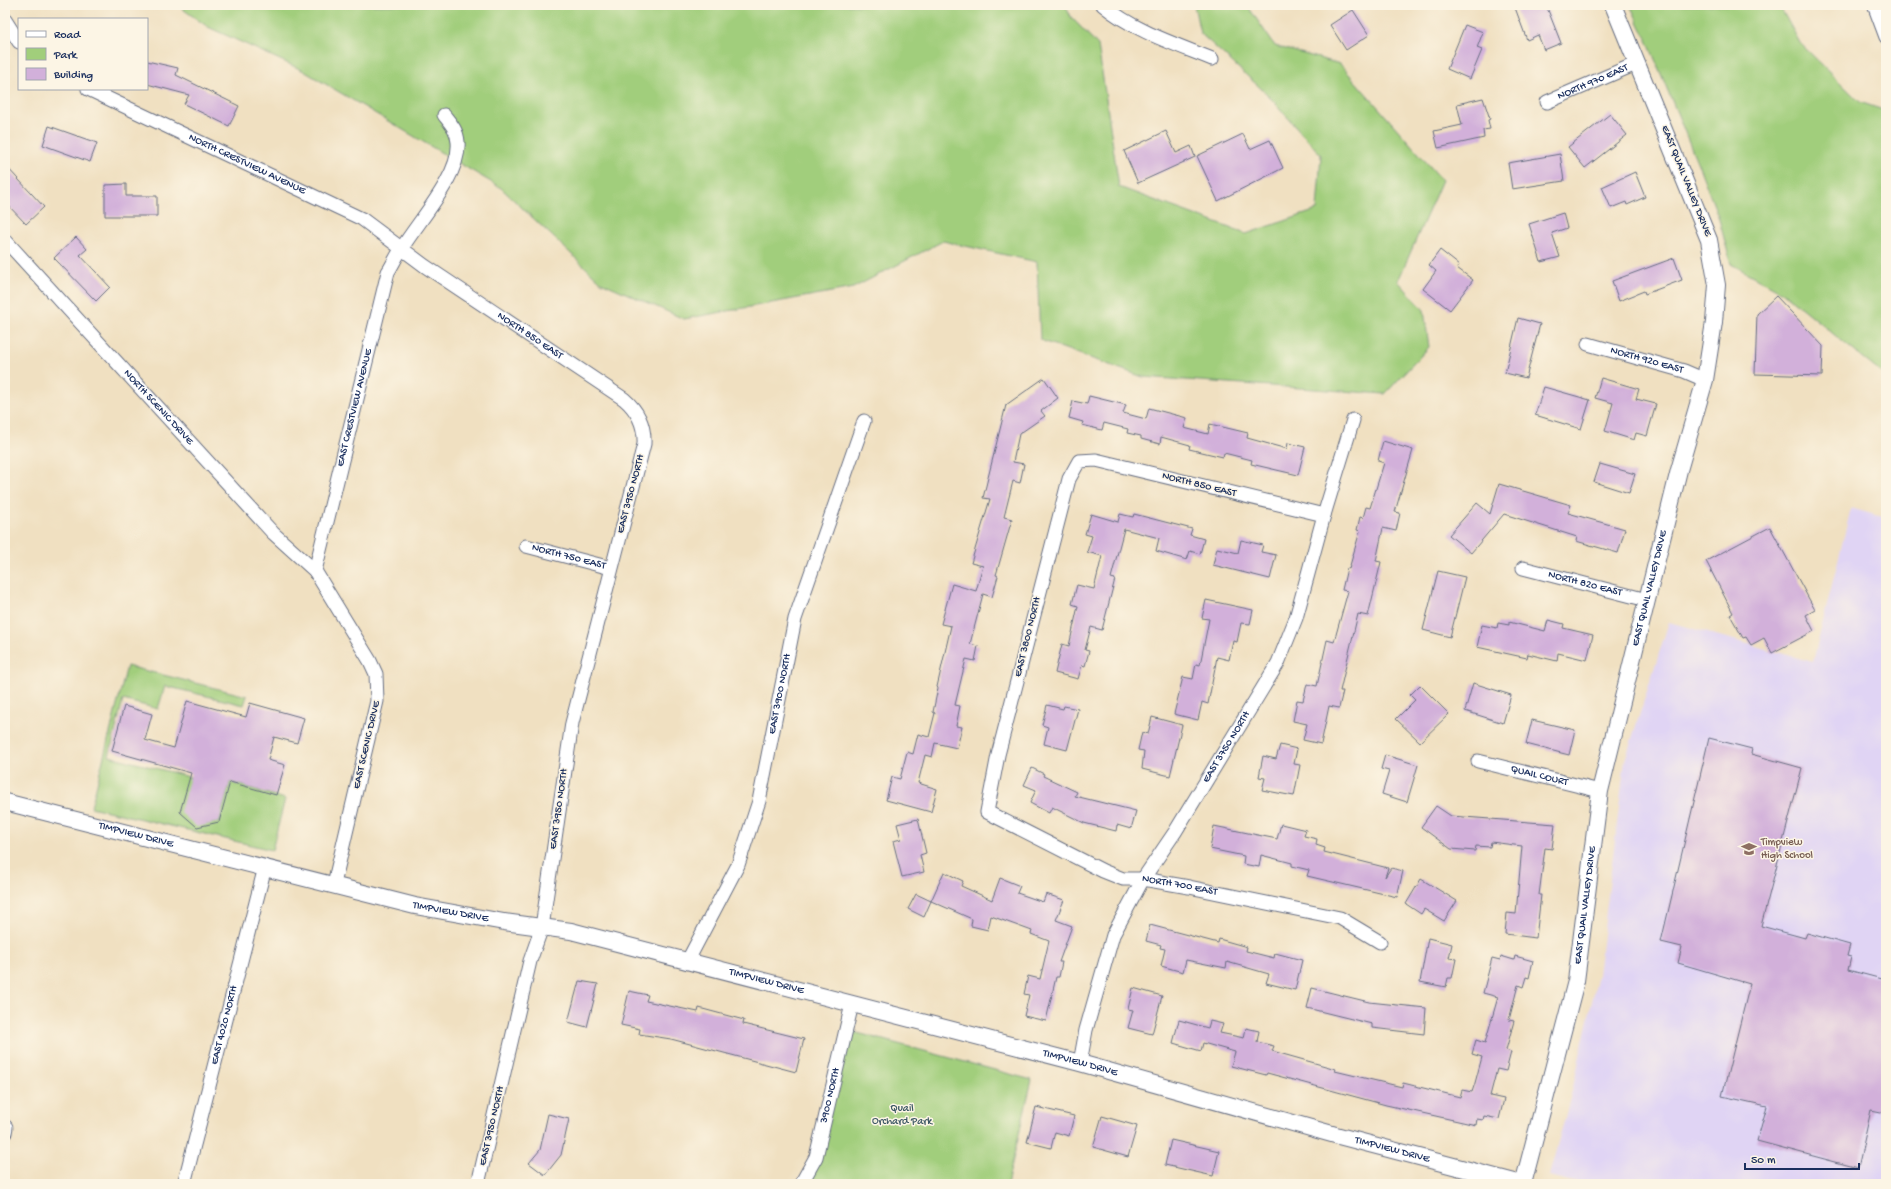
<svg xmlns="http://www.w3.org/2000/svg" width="1891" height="1189" viewBox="0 0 1891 1189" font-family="'Gochi Hand',sans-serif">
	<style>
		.built { fill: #e0d4f4 }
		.green { fill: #a1ce7b; stroke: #5e7e6c }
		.building { fill: #d2b0da }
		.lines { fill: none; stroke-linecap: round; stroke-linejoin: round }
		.minor-casing { stroke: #666d81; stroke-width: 15 }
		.tertiary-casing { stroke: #666d81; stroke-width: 18 }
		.minor { stroke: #fff; stroke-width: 13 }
		.tertiary { stroke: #fff; stroke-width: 16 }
		.labels { text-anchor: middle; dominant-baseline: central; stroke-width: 3; stroke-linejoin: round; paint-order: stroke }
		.street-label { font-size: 11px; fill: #1b2f5e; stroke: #fcf5e5 }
		.education-label { font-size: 11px; fill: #785e54; stroke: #fcf5e5; text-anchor: start }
		.park-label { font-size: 11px; fill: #3c5765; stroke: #fcf5e5 }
	</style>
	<rect width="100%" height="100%" fill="#fcf5e5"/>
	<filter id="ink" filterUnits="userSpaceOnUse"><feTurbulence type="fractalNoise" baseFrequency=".025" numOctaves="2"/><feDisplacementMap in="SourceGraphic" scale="8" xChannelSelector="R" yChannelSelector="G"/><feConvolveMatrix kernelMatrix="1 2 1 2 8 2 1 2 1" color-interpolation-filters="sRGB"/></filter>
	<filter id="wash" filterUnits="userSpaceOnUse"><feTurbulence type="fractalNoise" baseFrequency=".012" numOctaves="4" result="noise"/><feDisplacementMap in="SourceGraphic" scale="16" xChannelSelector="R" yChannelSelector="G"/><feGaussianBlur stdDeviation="0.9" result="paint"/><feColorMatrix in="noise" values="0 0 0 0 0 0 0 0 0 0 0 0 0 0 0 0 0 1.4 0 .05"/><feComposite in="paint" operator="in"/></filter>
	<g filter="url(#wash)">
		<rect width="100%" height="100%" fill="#f0e0c1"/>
		<path class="built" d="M1851 508 1886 518V1184H1581L1549 1176 1570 1099 1598 975 1625 760 1669 622 1813 662Z"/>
		<path class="green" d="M177 5H1065L1071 17 1098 45 1119 187 1246 234 1317 210 1321 155 1267 94 1200 33 1194 5H1247L1275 46 1340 64 1442 180 1398 281 1424 310 1429 347 1385 394 1143 377 1040 340 1037 262 943 241 853 288 684 319 601 282 501 188 302 70 208 27Z
			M1630 5H1779L1800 43 1860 102 1886 111V377L1782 292 1731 264 1718 216 1698 164 1647 40Z
			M127 666 247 696 244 705 165 686 158 709 123 700 109 756 190 777 197 826 219 822 230 782 285 799 272 850 91 807Z
			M850 1031 1032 1080 1007 1184H805Z"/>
		<g id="blocks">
			<path class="building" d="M1514 5H1546L1561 43 1544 50 1538 35 1527 40Z
				M1353 10 1369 35 1346 50 1330 25Z
				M1465 25 1483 32 1477 48 1482 50 1470 79 1447 69Z
				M147 61 178 68 176 75 239 106 229 126 184 104 189 95 147 84Z
				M1483 98 1490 119 1488 120 1490 129 1483 130 1484 138 1438 148 1434 131 1462 125 1457 104Z
				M1610 114 1627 135 1585 168 1568 147Z
				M49 126 97 143 90 162 43 145Z
				M1166 131 1176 153 1191 146 1195 157 1138 183 1124 151Z
				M1243 134 1250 149 1270 140 1283 168 1218 201 1197 156Z
				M1560 154 1564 181 1512 189 1508 163Z
				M5 165 44 207 26 224 5 202Z
				M1635 172 1645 197 1627 205 1626 202 1611 208 1602 187Z
				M126 184V196H157V216H105V185Z
				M1563 213 1567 228 1552 233 1560 257 1541 262 1529 224Z
				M76 237 87 249 80 255 110 287 96 301 54 258Z
				M1440 250 1459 265 1457 268 1473 280 1450 310 1423 289 1436 271 1429 265Z
				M1674 258 1682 280 1645 294 1644 291 1619 301 1612 281Z
				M1776 296 1823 346 1822 376 1755 374 1757 314Z
				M1518 318 1540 324 1526 378 1505 373Z
				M1044 378 1058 398 1041 411 1045 416 1019 434 1013 462 1024 464 1020 483 1013 481 1004 517 1012 519 996 575 998 576 992 597 983 594 970 644 978 646 975 661 966 659 955 705 960 706 956 726 962 727 957 748 935 743 932 757 925 755 918 783 937 789 931 812 886 800 892 777 900 779 907 752 913 754 918 734 929 737 935 713 933 712 938 688 937 687 951 626 941 624 952 584 976 591 983 566 971 563 990 499 983 498 1006 405Z
				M1601 378 1639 389 1636 399 1656 404 1647 436 1636 433 1634 440 1605 431 1613 403 1595 398Z
				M1544 387 1590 400 1581 429 1535 415Z
				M1089 396 1126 405 1123 413 1146 419 1149 408 1187 418 1184 428 1208 434 1210 424 1248 433 1247 438 1287 449 1288 443 1305 447 1298 475 1251 464 1252 460 1224 453 1223 457 1189 449 1190 445 1161 437 1160 444 1141 439V436L1127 433 1128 429 1104 423 1102 430 1082 425 1083 422 1069 418 1073 401 1087 404Z
				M1383 441 1413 450 1395 512 1400 513 1396 531 1383 528 1376 561 1381 562 1368 616 1358 614 1340 691H1343L1339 708 1329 706 1321 744 1303 740 1307 724 1293 721 1297 700 1303 701 1307 684 1317 686 1327 640 1334 642 1348 591 1342 590 1347 568 1349 569 1360 531 1357 530 1360 517 1363 518 1366 507 1370 508 1384 463 1378 461Z
				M1600 464 1635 474 1629 493 1594 482Z
				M1499 484 1571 505 1568 513 1625 529 1618 553 1576 541 1577 537 1504 514 1471 553 1449 535 1477 503 1490 514Z
				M1091 514 1118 522 1120 514 1133 517 1134 514 1192 529 1190 535 1204 539 1200 554 1190 551 1187 560 1156 551 1159 538 1124 529 1111 578 1115 579 1102 630 1091 627 1085 650 1089 651 1085 666 1082 665 1078 679 1055 673 1062 644 1069 646 1078 606 1072 604 1077 585 1094 589 1102 556 1087 552 1092 536 1085 534Z
				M1770 527 1815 610 1806 615 1814 631 1772 653 1764 638 1751 645 1746 637 1743 638 1730 615 1733 613 1706 561Z
				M1241 540 1263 545 1261 552 1276 555 1270 579 1213 565 1217 548 1238 553Z
				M1438 571 1465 577 1450 637 1423 630Z
				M1206 600 1253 610 1250 624 1241 623 1237 642 1233 641 1229 660 1217 657 1208 704 1202 702 1198 720 1174 714 1183 677 1193 679 1196 664 1200 665 1209 619 1202 618Z
				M1548 620 1564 624 1563 628 1593 635 1587 660 1558 653 1557 661 1528 654 1527 658 1477 647 1482 625 1497 628 1498 623 1509 625V622L1545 631Z
				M1473 683 1511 695 1503 723 1465 711Z
				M1420 685 1449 714 1420 742 1396 719 1415 700 1410 695Z
				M187 701 246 717 250 703 304 718 297 743 274 737 268 760 285 765 276 795 230 782 219 822 197 827 180 812 191 773 112 751 124 706 152 714 145 740 174 748Z
				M1047 705 1063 709 1064 706 1078 709 1067 750 1044 744 1048 727 1042 725Z
				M1152 717 1182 725 1170 776 1142 769 1144 751 1138 750 1142 732 1148 734Z
				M1532 720 1575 730 1569 755 1526 744Z
				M1709 738 1752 749 1751 754 1802 768 1761 926 1805 938 1807 933 1850 945 1847 956 1851 957 1848 970 1886 980V1113L1871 1110 1858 1168 1757 1141 1767 1106 1722 1096 1750 984 1678 963 1682 947 1661 942Z
				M1280 745 1297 749 1294 764 1300 765 1294 796 1262 790 1265 778 1259 777 1263 756 1276 759Z
				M1385 755 1418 765 1407 802 1382 794 1389 771 1381 769Z
				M1032 768 1044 774 1043 776 1077 792 1075 796 1136 811 1131 829 1117 825 1116 831 1084 823 1052 807 1049 813 1030 803 1036 790 1024 785Z
				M1436 806 1451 816 1555 824 1552 849 1545 848 1539 895H1541L1536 938 1505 934 1507 913 1516 914 1522 846 1491 842 1490 847 1476 846 1475 851 1451 849 1421 827Z
				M918 819 926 853 920 855 924 872 902 877 893 841 901 839 897 824Z
				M1281 824 1306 830 1304 836 1317 839 1316 845 1325 848 1324 852 1388 868 1385 877 1391 868 1403 871 1397 897 1307 876 1309 870 1292 866V863L1261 855 1259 867 1243 864 1244 856 1210 849 1214 826 1277 839Z
				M944 872 963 881 961 886 992 900 1000 878 1020 886 1017 893 1043 902 1046 894 1064 900 1056 920 1072 926 1059 962H1062L1059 977H1056L1046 1021 1024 1016 1029 995 1024 994 1028 976 1040 979 1049 941 1031 934 1032 931 991 916 988 930 971 926 972 919 931 901Z
				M1421 879 1457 901 1444 921 1424 909 1421 914 1406 904Z
				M916 894 931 901 924 917 908 909Z
				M1150 925 1218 943 1219 939 1247 947 1246 951 1274 958 1275 953 1302 960 1295 990 1266 983 1269 974 1227 962 1226 968 1186 960 1183 972 1161 966 1165 949 1160 948 1161 945 1146 941Z
				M1428 938 1452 944 1449 958 1456 959 1452 978H1448L1446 987 1420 982Z
				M1501 956 1514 960 1515 956 1533 961 1529 978 1526 977 1523 987 1518 985 1509 1020 1514 1021 1506 1050 1511 1052 1506 1071 1497 1069 1490 1096 1504 1099 1499 1119 1484 1116 1483 1120 1477 1119 1476 1125 1386 1105 1267 1073 1266 1075 1231 1066 1235 1052 1203 1043 1201 1051 1173 1043 1179 1020 1208 1028 1210 1021 1223 1024 1220 1033 1244 1038 1246 1028 1259 1031 1257 1042 1274 1046 1272 1051 1336 1069 1335 1071 1402 1087 1403 1083 1460 1097 1462 1090 1472 1092 1475 1083 1482 1057 1472 1054 1476 1040 1485 1043 1498 997 1483 993 1492 958 1500 960Z
				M579 981 598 984 587 1027 568 1022Z
				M1133 988 1162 996 1152 1034 1128 1028 1133 1010 1128 1009Z
				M1312 988 1369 1002 1426 1008 1424 1034 1372 1028V1024L1307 1008Z
				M629 991 648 995 646 1001 698 1012 699 1008 744 1020 743 1024 804 1039 796 1072 671 1039 639 1034 640 1029 621 1025Z
				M1036 1107 1074 1116 1069 1136 1055 1132 1051 1148 1027 1142Z
				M548 1114 569 1119 561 1155 545 1175 529 1163 540 1150Z
				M1102 1116 1137 1126 1128 1157 1093 1147Z
				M1171 1140 1219 1151 1213 1176 1165 1165Z"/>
		</g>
	</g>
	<g filter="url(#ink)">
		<use href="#blocks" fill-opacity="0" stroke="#666d81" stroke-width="1"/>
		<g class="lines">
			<g class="minor-casing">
				<g id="minor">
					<path d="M1103 5C1134 31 1175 44 1212 59"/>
					<path d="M1874 5 1886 37"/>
					<path d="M5 20 19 42"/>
					<path id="s1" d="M88 89 362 219 425 266 624 399C638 411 645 425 644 444L572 723 542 927 530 961 478 1184"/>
					<path id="s2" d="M1547 102 1638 63"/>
					<path id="s3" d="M5 240 273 533 315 571 370 661 376 674 377 701 334 884"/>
					<path id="s4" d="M1588 344 1684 371 1705 380"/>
					<path id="s5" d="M1324 515 1096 460 1079 461 1069 479 998 755 987 812 1103 871 1123 879H1143L1189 887 1340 918 1380 942"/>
					<path id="s6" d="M526 546 611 568"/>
					<path id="s7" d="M1523 568 1647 600"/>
					<path id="s8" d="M315 571 388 272C393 264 397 255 402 248 419 220 461 175 458 142 457 130 451 124 444 115"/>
					<path id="s9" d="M1478 761 1600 791"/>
					<path id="s10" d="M687 962 738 865 759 801 795 619 864 421"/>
					<path id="s11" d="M1080 1063 1086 1030 1113 935 1143 879 1175 832 1278 663 1296 618 1324 515 1353 420"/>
					<path d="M5 1133 6 1127"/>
					<path id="s12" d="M184 1184 265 867"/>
					<path id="s13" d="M801 1184 816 1157 852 1004"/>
				</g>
			</g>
			<g class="tertiary-casing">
				<g id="tertiary">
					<path id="s14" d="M5 802 415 906 504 922 571 931 1080 1063 1339 1136 1522 1184"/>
					<path id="s15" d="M1523 1184 1576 981 1600 791 1679 470 1705 380 1714 322 1717 285 1709 240 1613 5"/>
				</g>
			</g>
			<use href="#minor" class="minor"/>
			<use href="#tertiary" class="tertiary"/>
		</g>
	</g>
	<defs>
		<g id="school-bare" transform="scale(1.2)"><path d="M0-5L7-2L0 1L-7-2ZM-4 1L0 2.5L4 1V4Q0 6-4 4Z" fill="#8d6e63" stroke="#fcf5e5" stroke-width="2.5" paint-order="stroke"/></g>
	</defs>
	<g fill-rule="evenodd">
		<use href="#school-bare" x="1749" y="849"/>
	</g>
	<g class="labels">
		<g class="street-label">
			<text stroke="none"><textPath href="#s2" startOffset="50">NORTH 970 EAST</textPath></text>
			<text stroke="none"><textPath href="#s1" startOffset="176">NORTH CRESTVIEW AVENUE</textPath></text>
			<text transform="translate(1686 181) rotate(68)">EAST QUAIL VALLEY DRIVE</text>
			<text stroke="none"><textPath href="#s1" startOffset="508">NORTH 850 EAST</textPath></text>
			<text stroke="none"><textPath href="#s4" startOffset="61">NORTH 920 EAST</textPath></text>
			<text stroke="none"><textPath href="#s3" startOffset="227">NORTH SCENIC DRIVE</textPath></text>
			<text stroke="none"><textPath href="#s8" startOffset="168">EAST CRESTVIEW AVENUE</textPath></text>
			<text transform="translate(1199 485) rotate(14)">NORTH 850 EAST</text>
			<text transform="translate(631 494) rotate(-75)">EAST 3950 NORTH</text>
			<text stroke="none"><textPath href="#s6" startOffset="44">NORTH 750 EAST</textPath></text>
			<text stroke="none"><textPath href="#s7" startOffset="64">NORTH 820 EAST</textPath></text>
			<text stroke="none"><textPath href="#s15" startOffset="610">EAST QUAIL VALLEY DRIVE</textPath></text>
			<text transform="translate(1028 637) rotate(-76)">EAST 3800 NORTH</text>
			<text stroke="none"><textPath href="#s10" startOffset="286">EAST 3900 NORTH</textPath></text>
			<text transform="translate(367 745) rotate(-77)">EAST SCENIC DRIVE</text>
			<text stroke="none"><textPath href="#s11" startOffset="352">EAST 3750 NORTH</textPath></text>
			<text stroke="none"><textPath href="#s9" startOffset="63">QUAIL COURT</textPath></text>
			<text transform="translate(559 809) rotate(-82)">EAST 3950 NORTH</text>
			<text stroke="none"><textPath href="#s14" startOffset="135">TIMPVIEW DRIVE</textPath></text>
			<text stroke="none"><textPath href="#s5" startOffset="824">NORTH 700 EAST</textPath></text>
			<text stroke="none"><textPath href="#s15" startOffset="286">EAST QUAIL VALLEY DRIVE</textPath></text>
			<text stroke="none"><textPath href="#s14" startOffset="459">TIMPVIEW DRIVE</textPath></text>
			<text stroke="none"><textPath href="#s14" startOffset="783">TIMPVIEW DRIVE</textPath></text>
			<text stroke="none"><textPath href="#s12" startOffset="164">EAST 4020 NORTH</textPath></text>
			<text stroke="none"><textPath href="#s14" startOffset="1107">TIMPVIEW DRIVE</textPath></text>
			<text stroke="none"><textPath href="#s13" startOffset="94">3900 NORTH</textPath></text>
			<text transform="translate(492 1126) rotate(-77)">EAST 3950 NORTH</text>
			<text stroke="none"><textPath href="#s14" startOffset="1431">TIMPVIEW DRIVE</textPath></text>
		</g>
		<g class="education-label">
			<text x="1761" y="843">Timpview<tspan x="1761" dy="13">High School</tspan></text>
		</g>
		<g class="park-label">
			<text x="902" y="1109">Quail<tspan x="902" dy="13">Orchard Park</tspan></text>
		</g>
	</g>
	<rect width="1891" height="1189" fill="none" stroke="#fcf5e5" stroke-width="20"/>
	<rect x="18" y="18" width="130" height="72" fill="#fcf5e5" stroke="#a2a6af"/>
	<rect x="26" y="31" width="20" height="6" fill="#ffffff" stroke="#a2a6af"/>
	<text x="54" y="38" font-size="12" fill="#1b2f5e">Road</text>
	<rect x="26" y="48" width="20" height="12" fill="#a1ce7b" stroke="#a2a6af"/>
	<text x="54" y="58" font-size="12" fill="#1b2f5e">Park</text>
	<rect x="26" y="68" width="20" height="12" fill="#d2b0da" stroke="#a2a6af"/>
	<text x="54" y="78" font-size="12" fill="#1b2f5e">Building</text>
	<path d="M1745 1163v6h114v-6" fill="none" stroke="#1b2f5e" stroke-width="2"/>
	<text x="1751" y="1163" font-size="12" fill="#1b2f5e" stroke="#fcf5e5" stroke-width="3" paint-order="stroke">50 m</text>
</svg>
